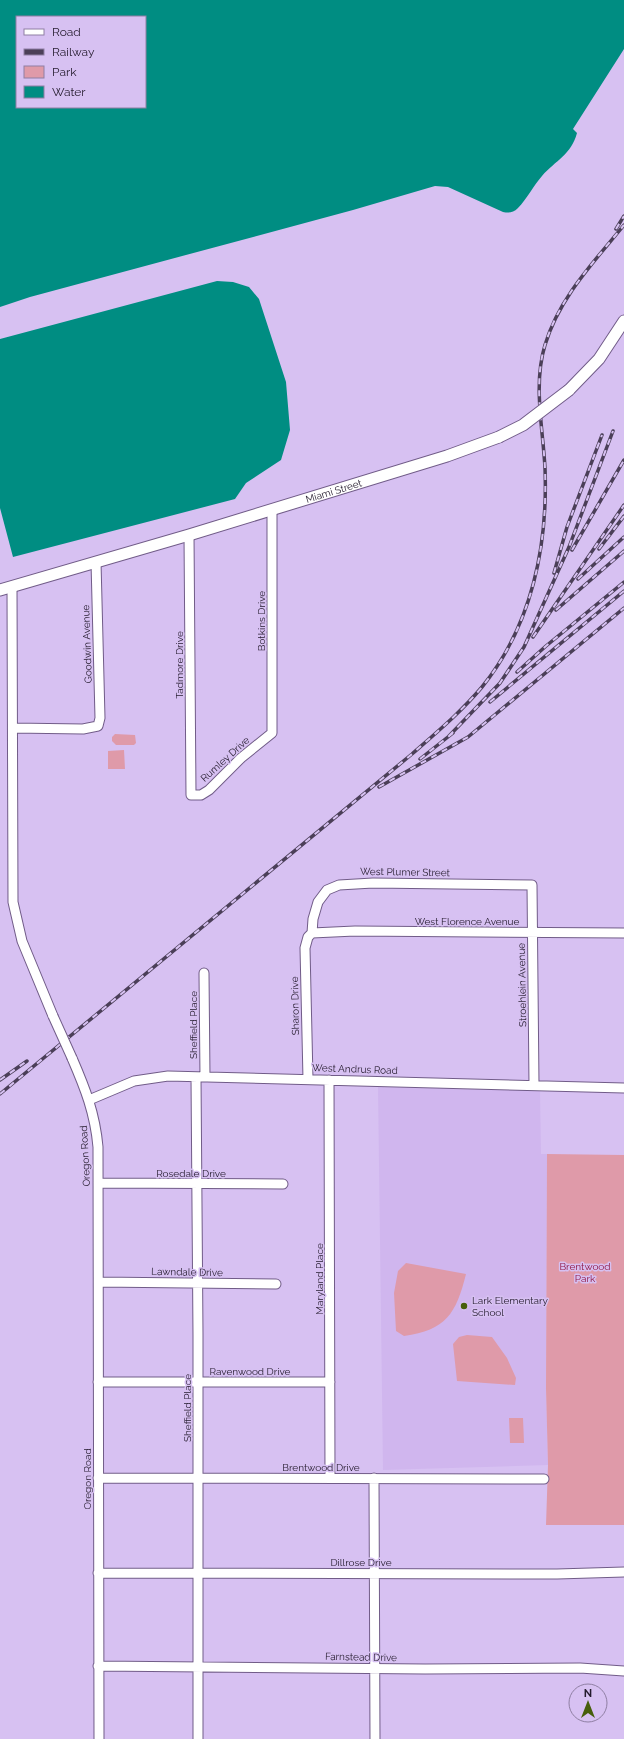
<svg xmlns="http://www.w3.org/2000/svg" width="624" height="1739" viewBox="0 0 624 1739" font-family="Raleway,sans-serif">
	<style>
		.built { fill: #d0b6ee }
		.green { fill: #df9aa9 }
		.water { fill: #008d82; fill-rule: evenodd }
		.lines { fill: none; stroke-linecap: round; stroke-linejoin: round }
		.minor-casing { stroke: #715c88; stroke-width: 11 }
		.major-casing { stroke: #715c88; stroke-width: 13 }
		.minor { stroke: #fff; stroke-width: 9 }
		.major { stroke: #fff; stroke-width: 11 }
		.rail-casing { stroke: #4b3f58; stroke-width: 3.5 }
		.rail { stroke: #d7c1f2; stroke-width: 2; stroke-dasharray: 6; stroke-linecap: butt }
		.minor-bridge-casing { stroke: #715c88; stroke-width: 11; stroke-linecap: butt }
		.major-bridge-casing { stroke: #715c88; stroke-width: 13; stroke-linecap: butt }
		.minor-bridge { stroke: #fff; stroke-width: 9 }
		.major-bridge { stroke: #fff; stroke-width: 11 }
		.poi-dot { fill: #475f0c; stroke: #d7c1f2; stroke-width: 1.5 }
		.labels { text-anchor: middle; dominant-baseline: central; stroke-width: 3; stroke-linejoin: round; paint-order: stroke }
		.street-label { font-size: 10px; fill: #241b2d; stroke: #d7c1f2 }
		.park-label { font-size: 10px; fill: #8f1543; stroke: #d7c1f2 }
		.poi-label { font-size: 10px; fill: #241b2d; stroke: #d7c1f2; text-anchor: start }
	</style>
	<rect width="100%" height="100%" fill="#d7c1f2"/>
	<path class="built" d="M378 1087 540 1090 541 1154H547L546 1389 548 1465 383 1470Z"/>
	<path class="green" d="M115 734 135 735 136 743 134 745H116L112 741V737Z
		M124 750 125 769H108V751Z
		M547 1154 624 1155V1525H546L548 1465 546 1389Z
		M406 1263 466 1274C456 1314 446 1330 404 1336L396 1331 394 1293 398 1271Z
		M467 1335 492 1337 507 1358 516 1378 515 1385 457 1381 453 1344 459 1337Z
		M509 1418H523L524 1443H510Z"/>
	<path class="water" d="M0 0H624V49L573 129 577 133C571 155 556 160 542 176 533 186 527 199 518 208 513 213 509 213 503 212L448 187 435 186 353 210 30 297 0 307ZM17 17H145V107H17Z
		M217 281 233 282 249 287 259 299 286 382 290 430 281 460 246 483 235 499 13 557 0 508V339Z"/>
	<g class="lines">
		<g class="minor-casing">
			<path id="minor" d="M189 535 191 795H201L209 790 241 758 272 733V510
				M12 587 13 902 22 941 53 1016
				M13 728 83 729 98 726 100 718 96 562
				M312 933 313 919 318 902 327 890 339 885 373 883 532 885 534 1085
				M204 973 205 1077
				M72 1058C85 1088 95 1113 98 1147L99 1739
				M196 1077 198 1335V1739
				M308 1079 305 948 308 937 312 933 355 931 624 933
				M329 1080 330 1478
				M89 1100 134 1081 168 1076 624 1088
				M98 1183 283 1184
				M99 1282 276 1284
				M98 1382H330
				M98 1478 544 1479
				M374 1478 375 1739
				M98 1573 557 1574 624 1572
				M98 1666 425 1669 580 1668 624 1671"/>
		</g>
		<g class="major-casing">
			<g id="major">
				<path d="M569 390 599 359 624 321"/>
				<path id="s1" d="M0 590 189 535 447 456 499 437"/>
			</g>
		</g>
		<use href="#minor" class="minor"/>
		<use href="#major" class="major"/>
		<g class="rail-casing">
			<path id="rail" d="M616 229 624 216
				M599 549 624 516
				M572 550 624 460
				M554 573 567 527 602 435
				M578 579 624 537
				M556 610 624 551
				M533 637 624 505
				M517 672 546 646 624 582
				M490 702 624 591
				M449 736 500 683 524 647 569 547 613 431
				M420 759 453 733
				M379 787 468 737 624 608
				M0 1080 27 1061
				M0 1094 412 754C437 732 461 712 482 687 532 625 548 546 545 468 543 429 533 384 545 345 559 298 593 263 624 225"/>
		</g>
		<use href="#rail" class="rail"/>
		<g class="minor-bridge-casing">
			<path id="minor-bridge" d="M53 1016 72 1058"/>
		</g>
		<g class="major-bridge-casing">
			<path id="major-bridge" d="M499 437 523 425 569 390"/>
		</g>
		<use href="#minor-bridge" class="minor-bridge"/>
		<use href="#major-bridge" class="major-bridge"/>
	</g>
	<circle class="poi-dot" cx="464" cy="1306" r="4"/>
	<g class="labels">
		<g class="street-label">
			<text stroke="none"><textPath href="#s1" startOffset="348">Miami Street</textPath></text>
			<text transform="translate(261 621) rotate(-90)">Botkins Drive</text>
			<text transform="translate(87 644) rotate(-92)">Goodwin Avenue</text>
			<text transform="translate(179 665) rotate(-90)">Tadmore Drive</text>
			<text transform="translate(225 759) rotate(-42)">Rumley Drive</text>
			<text transform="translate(405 872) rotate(1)">West Plumer Street</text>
			<text x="467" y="921">West Florence Avenue</text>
			<text transform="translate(522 985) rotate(-91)">Stroehlein Avenue</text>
			<text transform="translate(295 1006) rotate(-91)">Sharon Drive</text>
			<text transform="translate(193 1025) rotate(-90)">Sheffield Place</text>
			<text transform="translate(355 1069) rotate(2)">West Andrus Road</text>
			<text transform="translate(85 1156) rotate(-93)">Oregon Road</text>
			<text x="191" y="1173">Rosedale Drive</text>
			<text transform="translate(187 1272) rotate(1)">Lawndale Drive</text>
			<text transform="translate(319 1279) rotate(-90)">Maryland Place</text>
			<text x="250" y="1371">Ravenwood Drive</text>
			<text transform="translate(187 1408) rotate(-90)">Sheffield Place</text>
			<text x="321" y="1467">Brentwood Drive</text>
			<text transform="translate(87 1479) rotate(-90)">Oregon Road</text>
			<text x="361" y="1562">Dillrose Drive</text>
			<text transform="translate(361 1657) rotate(1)">Farnstead Drive</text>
		</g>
		<g class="park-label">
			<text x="585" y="1266">Brentwood<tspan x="585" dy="12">Park</tspan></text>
		</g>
		<g class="poi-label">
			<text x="472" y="1300">Lark Elementary<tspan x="472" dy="12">School</tspan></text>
		</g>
	</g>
	<rect x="16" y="16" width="130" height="92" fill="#d7c1f2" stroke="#8f7fa3"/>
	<rect x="24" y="29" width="20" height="6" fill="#ffffff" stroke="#8f7fa3"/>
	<text x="52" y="36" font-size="12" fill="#241b2d">Road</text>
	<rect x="24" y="49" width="20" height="6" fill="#4b3f58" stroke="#8f7fa3"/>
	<text x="52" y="56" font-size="12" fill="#241b2d">Railway</text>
	<rect x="24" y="66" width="20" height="12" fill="#df9aa9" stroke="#8f7fa3"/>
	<text x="52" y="76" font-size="12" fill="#241b2d">Park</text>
	<rect x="24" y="86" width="20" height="12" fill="#008d82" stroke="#8f7fa3"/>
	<text x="52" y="96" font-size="12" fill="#241b2d">Water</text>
	<g transform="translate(588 1703)"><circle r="19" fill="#d7c1f2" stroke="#8f7fa3"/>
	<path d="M0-3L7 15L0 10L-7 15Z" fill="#475f0c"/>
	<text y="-6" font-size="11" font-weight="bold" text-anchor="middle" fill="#241b2d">N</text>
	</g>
</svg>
